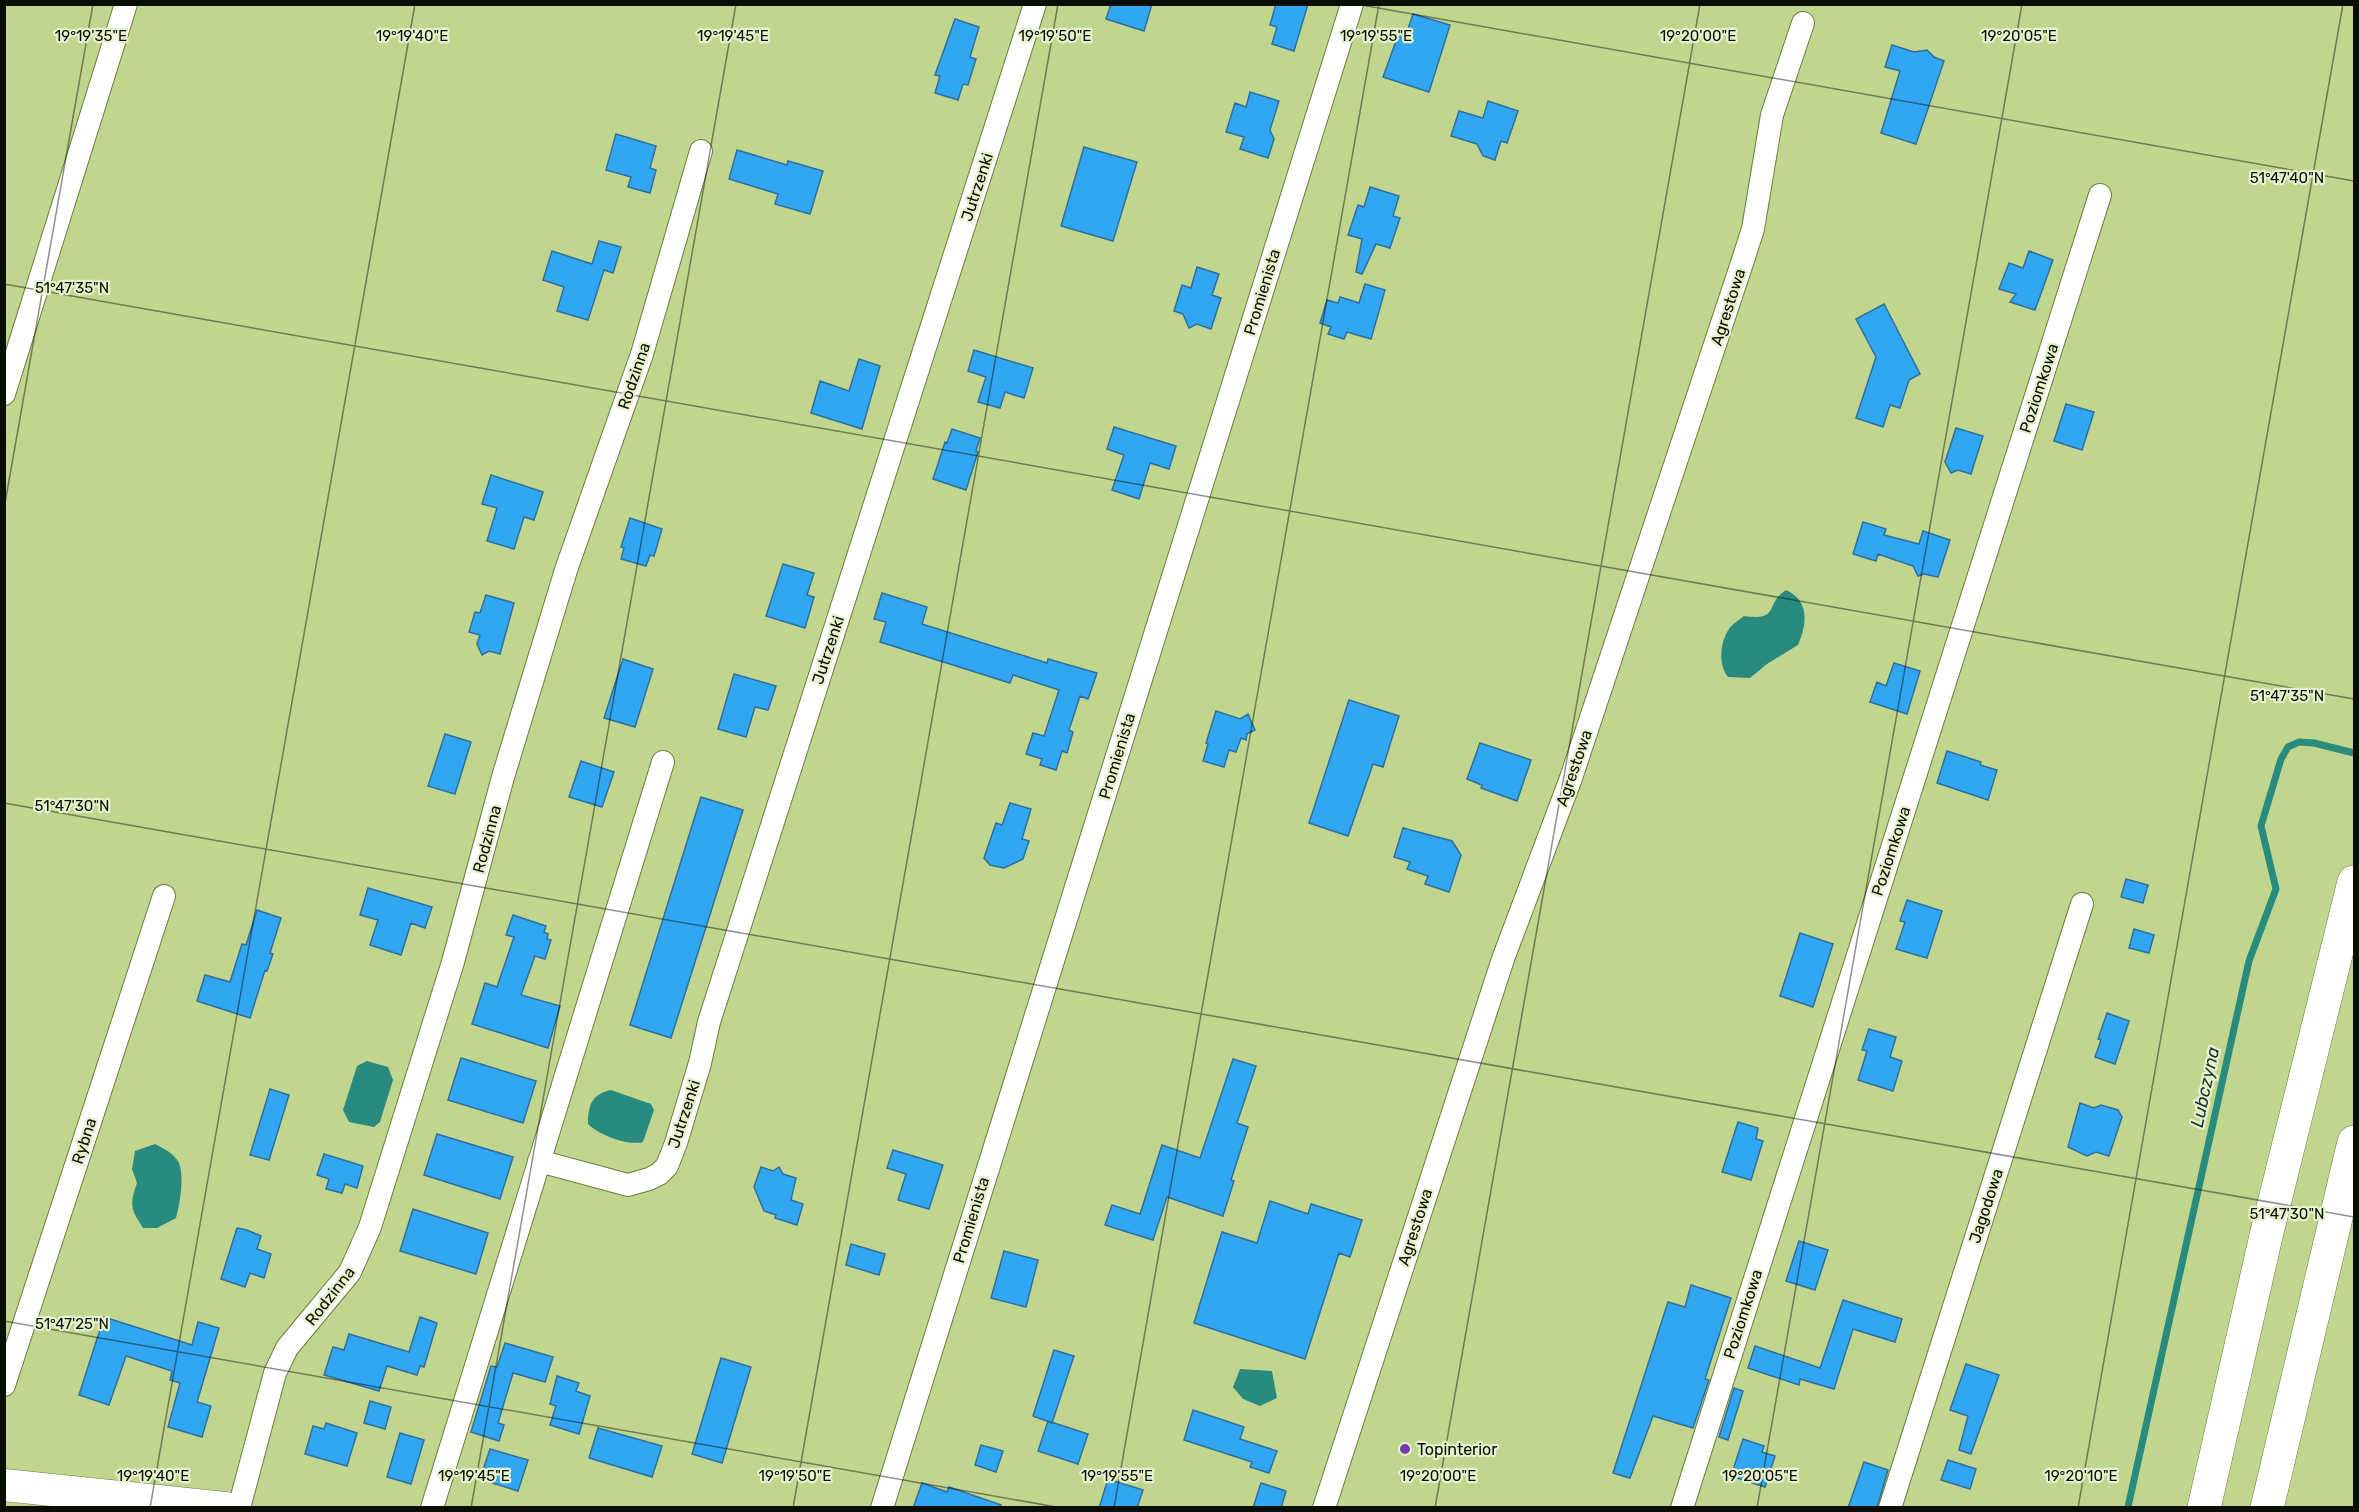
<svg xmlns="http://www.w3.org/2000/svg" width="2359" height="1512" viewBox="0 0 2359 1512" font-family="Rubik,sans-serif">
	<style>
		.water { fill: #298b7e }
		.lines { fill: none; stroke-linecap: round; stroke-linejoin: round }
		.stream { stroke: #298b7e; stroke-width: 7 }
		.building { fill: #31a7f3; stroke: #2f6f9b; stroke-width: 1.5 }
		.street-casing { stroke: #6b7e3b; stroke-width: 24 }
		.secondary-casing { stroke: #6b7e3b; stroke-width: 33 }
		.highway-casing { stroke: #6b7e3b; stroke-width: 34 }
		.street { stroke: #fff; stroke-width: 22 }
		.secondary { stroke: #fff; stroke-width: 32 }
		.highway { stroke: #fff; stroke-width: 33 }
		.ticks { fill: none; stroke: #090f00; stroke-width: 1.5; stroke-opacity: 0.45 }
		.poi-dot { fill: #733ab0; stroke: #e6f1ce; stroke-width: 2 }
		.labels { text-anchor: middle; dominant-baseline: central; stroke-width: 4.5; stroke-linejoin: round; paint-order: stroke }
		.street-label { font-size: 16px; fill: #090f00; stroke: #e6f1ce }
		.poi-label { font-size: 16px; fill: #090f00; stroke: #e6f1ce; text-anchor: start }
		.water-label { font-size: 18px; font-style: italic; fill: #16332e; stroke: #e6f1ce }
		.ticks-label { font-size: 15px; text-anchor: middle; fill: #090f00; stroke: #e6f1ce; stroke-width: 4.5; stroke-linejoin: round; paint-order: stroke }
	</style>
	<rect width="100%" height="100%" fill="#c0d68f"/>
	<path class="water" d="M1786 590C1810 601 1807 624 1798 645L1767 664 1750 678 1728 677C1718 665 1720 642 1729 629 1732 624 1739 620 1744 616 1781 621 1764 604 1786 590Z
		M367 1061 388 1067 393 1080 380 1122 374 1127 349 1122 343 1110 357 1066Z
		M611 1090 651 1104 654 1110 643 1142C627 1146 599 1135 588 1124 588 1105 592 1094 611 1090Z
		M155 1144C164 1149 172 1152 178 1161 185 1174 180 1204 176 1218L157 1228H143C131 1209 129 1206 137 1183L132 1169 135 1151Z
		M1240 1369 1272 1371 1277 1398 1260 1406 1243 1399 1233 1387Z"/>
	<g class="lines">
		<path class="stream" d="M2128 1507 2249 961 2276 889 2261 826 2281 759 2288 747 2299 742 2314 743 2354 753"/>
	</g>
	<path class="building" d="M1111 4H1152L1144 31 1106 19Z
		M1276 4H1308L1294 51 1272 44 1277 27 1270 25Z
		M1413 14 1450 25 1429 92 1383 77 1400 30 1407 32Z
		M955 19 979 27 970 57 976 59 968 85 963 84 958 100 935 93 940 76 935 75Z
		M1892 45 1914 52 1927 50 1934 57 1944 61 1916 144 1881 133 1900 71 1885 67Z
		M1250 92 1279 101 1270 130 1274 139 1268 158 1240 149 1244 137 1226 132 1235 103 1246 107Z
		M1488 101 1518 111 1507 143 1501 141 1495 160 1483 156 1477 144 1451 136 1459 111 1483 118Z
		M616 134 656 146 650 168 656 170 650 193 628 187 631 177 606 170Z
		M1084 147 1137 162 1113 241 1061 226Z
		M737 150 787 165 788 161 823 171 810 214 775 204 778 194 729 179Z
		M1370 187 1399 196 1393 216 1400 218 1390 248 1376 244 1362 274 1356 272 1362 239 1348 235 1358 205 1364 207Z
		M599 241 621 247 613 273 604 270 588 320 557 311 564 287 543 280 552 251 592 264Z
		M2029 251 2053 260 2035 310 2010 302 2016 294 1999 289 2009 263 2023 268Z
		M1197 267 1219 274 1212 295 1221 298 1211 329 1197 324 1189 328 1183 314 1174 311 1182 285 1191 288Z
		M1365 284 1385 290 1371 339 1347 332 1344 339 1328 334 1331 327 1320 323 1327 300 1338 303 1340 297 1359 303Z
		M1884 304 1920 374 1909 380 1900 408 1890 405 1883 427 1856 418 1876 357 1856 319Z
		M974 350 1033 368 1024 398 1005 392 1000 408 978 402 986 377 968 371Z
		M859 359 880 366 862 429 811 413 820 381 849 391Z
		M2066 404 2094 412 2082 450 2054 441Z
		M1114 427 1176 446 1169 469 1150 463 1139 499 1112 490 1124 455 1107 449Z
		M1956 428 1983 436 1971 474 1958 470 1951 473 1945 462Z
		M952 429 980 438 976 451 978 452 966 490 933 479 945 442 947 443Z
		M491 475 543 492 534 520 524 517 514 549 487 541 497 508 482 504Z
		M630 518 662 529 654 556 650 555 646 566 621 559 624 548 621 547Z
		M1863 522 1886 529 1884 535 1919 544 1923 531 1950 540 1938 577 1924 574 1918 576 1913 566 1878 554 1876 561 1853 554Z
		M783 564 814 573 807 595 814 597 805 628 766 616Z
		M882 593 927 607 922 624 1047 663 1048 659 1097 673 1088 699 1080 696 1069 730 1073 732 1067 753 1062 751 1056 770 1040 765 1042 759 1026 754 1033 733 1044 736 1059 690 1013 675 1010 683 880 642 886 622 874 619Z
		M486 595 514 603 500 654 489 651 482 655 477 644 480 635 469 632 475 612 480 613Z
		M623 659 653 669 635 727 604 718Z
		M1894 663 1920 671 1907 714 1870 702 1877 682 1886 686Z
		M734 674 776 686 768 710 755 707 746 737 718 729Z
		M1349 700 1399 716 1383 767 1373 764 1348 836 1309 823Z
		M1216 711 1240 719 1248 714 1255 730 1247 734 1246 740 1241 738 1236 752 1229 750 1224 767 1203 761 1208 744 1206 743Z
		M445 734 471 742 455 794 428 786Z
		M1480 743 1531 760 1517 801 1481 788 1482 785 1467 779Z
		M1947 751 1981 762 1980 765 1997 770 1988 800 1937 783Z
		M581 761 614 772 602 807 569 797Z
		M701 797 743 810 671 1038 630 1025Z
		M1010 803 1031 809 1022 839 1029 841 1023 859 1004 868 990 865 984 858 996 823 1002 825Z
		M1403 828 1452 841 1461 855 1449 892 1425 884 1428 876 1407 869 1410 862 1394 857Z
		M2126 879 2148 885 2143 903 2121 897Z
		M368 888 432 907 425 928 411 923 401 955 370 945 378 920 360 915Z
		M1907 900 1942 911 1927 958 1896 949 1905 922 1900 921Z
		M257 910 281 918 270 953 273 954 267 971 265 970 250 1018 197 1001 205 975 230 982 242 944 246 945Z
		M513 915 546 926 544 932 548 934 547 939 551 940 545 959 535 956 521 995 560 1006 548 1048 472 1024 485 983 497 987 514 937 506 935Z
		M2134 929 2154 935 2149 953 2129 948Z
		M1800 933 1833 944 1813 1007 1780 996Z
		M2107 1013 2129 1021 2115 1064 2095 1057 2101 1040 2098 1039Z
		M1869 1029 1896 1037 1890 1057 1902 1061 1893 1091 1858 1080 1867 1051 1862 1050Z
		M461 1058 536 1081 523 1123 448 1100Z
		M1233 1059 1256 1066 1237 1123 1248 1127 1231 1180 1234 1181 1223 1216 1167 1197 1153 1240 1105 1225 1112 1205 1140 1214 1162 1145 1200 1158Z
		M270 1089 289 1095 269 1160 250 1155Z
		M2080 1103 2094 1108 2101 1105 2118 1110 2122 1117 2109 1156 2096 1152 2087 1156 2068 1147Z
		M1738 1122 1758 1128 1756 1139 1763 1141 1751 1180 1722 1172Z
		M437 1134 513 1157 500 1199 424 1175Z
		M893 1150 943 1165 929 1209 898 1200 906 1174 887 1168Z
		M324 1154 363 1166 357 1188 345 1184 342 1193 326 1189 329 1179 317 1175Z
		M761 1167 773 1171 779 1167 783 1174 796 1178 791 1200 803 1204 797 1225 775 1218 776 1215 764 1211 754 1187Z
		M1270 1201 1308 1214 1311 1204 1362 1220 1350 1257 1339 1253 1305 1359 1194 1323 1222 1232 1257 1243Z
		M413 1209 488 1233 476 1274 400 1251Z
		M237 1228 247 1230 261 1236 257 1249 271 1254 264 1278 250 1273 245 1287 221 1279Z
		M1799 1241 1828 1250 1815 1290 1786 1281Z
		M851 1244 885 1254 879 1275 846 1265Z
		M1004 1251 1038 1260 1026 1307 991 1298Z
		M1691 1285 1731 1298 1705 1379 1709 1380 1693 1428 1653 1416 1630 1478 1613 1473 1668 1302 1685 1307Z
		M1843 1300 1902 1319 1895 1342 1853 1329 1834 1389 1800 1379 1799 1385 1748 1368 1755 1346 1820 1368Z
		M104 1317 192 1345 198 1322 219 1328 197 1402 211 1406 202 1437 168 1427 180 1383 170 1380 172 1371 126 1356 109 1405 79 1395Z
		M420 1317 437 1323 424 1367 420 1366 417 1375 387 1366 379 1391 324 1375 333 1347 344 1350 349 1334 409 1352Z
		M505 1343 553 1357 545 1382 513 1373 498 1423 504 1425 499 1441 471 1432 491 1366 497 1367Z
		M1054 1350 1074 1356 1052 1423 1033 1416Z
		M721 1358 751 1367 722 1463 692 1454Z
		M1966 1364 1999 1375 1971 1454 1959 1450 1968 1416 1950 1410Z
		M557 1376 579 1383 576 1391 590 1396 579 1434 550 1425 556 1406 550 1404Z
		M1734 1388 1743 1391 1728 1440 1719 1437Z
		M370 1401 391 1407 385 1429 364 1423Z
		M1193 1410 1244 1427 1240 1439 1277 1451 1269 1473 1250 1467 1252 1462 1184 1440Z
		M1048 1421 1088 1434 1078 1464 1038 1451Z
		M326 1423 357 1433 347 1466 305 1454 313 1426 324 1429Z
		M598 1428 662 1446 652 1477 589 1458Z
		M400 1433 424 1440 411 1484 387 1477Z
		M1743 1439 1764 1446 1762 1452 1775 1456 1765 1487 1731 1476Z
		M981 1445 1003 1451 996 1472 975 1465Z
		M490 1449 528 1460 518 1491 480 1479Z
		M1948 1460 1976 1469 1970 1489 1941 1480Z
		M1864 1462 1888 1470 1877 1508H1848Z
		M1108 1479 1143 1490 1137 1508H1099Z
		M922 1483 947 1492 949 1487 1001 1505 1000 1508H913Z
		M1261 1483 1286 1491 1281 1508H1253Z"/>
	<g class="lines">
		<g class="street-casing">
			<path id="street" d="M4 394 126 4
				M539 1161 628 1185 649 1179 659 1174 667 1166 676 1143 700 1063 709 1022 1035 4
				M4 1385 164 896
				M239 1508 275 1373 287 1348 350 1272 370 1227 453 962 503 777 566 570 642 354 701 151
				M432 1508 663 762
				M882 1508 1352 4
				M1324 1508 1503 959 1571 778 1743 260 1753 229 1772 115 1803 23
				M1682 1508 2100 195
				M1890 1508 2082 904"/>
		</g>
		<g class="secondary-casing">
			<path id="secondary" d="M4 1485 225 1508"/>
		</g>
		<g class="highway-casing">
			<path id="highway" d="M2204 1508 2266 1236 2354 882
				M2267 1508 2354 1142"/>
		</g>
		<use href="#street" class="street"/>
		<use href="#secondary" class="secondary"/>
		<use href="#highway" class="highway"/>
	</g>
	<path class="ticks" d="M1356 4 2354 181M4 284 2354 699M4 509 93 4M4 803 2354 1217M4 1321 1062 1508M150 1508 415 4M471 1508 736 4M793 1508 1058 4M1114 1508 1379 4M1435 1508 1700 4M1757 1508 2022 4M2078 1508 2343 4"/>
	<circle class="poi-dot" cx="1405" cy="1449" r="6"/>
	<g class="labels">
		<g class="street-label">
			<text transform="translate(977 187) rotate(-72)">Jutrzenki</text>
			<text transform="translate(1262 292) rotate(-73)">Promienista</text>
			<text transform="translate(1728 307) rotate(-72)">Agrestowa</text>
			<text transform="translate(634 376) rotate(-71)">Rodzinna</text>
			<text transform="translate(2039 388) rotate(-72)">Poziomkowa</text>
			<text transform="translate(828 650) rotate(-72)">Jutrzenki</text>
			<text transform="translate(1117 756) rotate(-73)">Promienista</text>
			<text transform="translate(1574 768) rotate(-71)">Agrestowa</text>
			<text transform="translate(487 839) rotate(-75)">Rodzinna</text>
			<text transform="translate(1891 851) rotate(-72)">Poziomkowa</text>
			<text transform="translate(684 1114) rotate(-72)">Jutrzenki</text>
			<text transform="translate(84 1141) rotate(-72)">Rybna</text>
			<text transform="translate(1986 1206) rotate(-72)">Jagodowa</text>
			<text transform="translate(971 1220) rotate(-73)">Promienista</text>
			<text transform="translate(1415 1227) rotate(-72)">Agrestowa</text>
			<text transform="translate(330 1296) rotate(-52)">Rodzinna</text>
			<text transform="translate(1743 1314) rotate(-72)">Poziomkowa</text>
		</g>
		<g class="poi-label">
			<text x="1417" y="1449">Topinterior</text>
		</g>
		<g class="water-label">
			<text transform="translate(2205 1087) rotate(-78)">Lubczyna</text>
		</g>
	</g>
	<g class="ticks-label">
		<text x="91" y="41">19°19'35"E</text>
		<text x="412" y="41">19°19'40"E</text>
		<text x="733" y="41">19°19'45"E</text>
		<text x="1055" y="41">19°19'50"E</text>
		<text x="1376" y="41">19°19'55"E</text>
		<text x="1698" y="41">19°20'00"E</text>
		<text x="2019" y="41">19°20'05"E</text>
		<text x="2287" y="183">51°47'40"N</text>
		<text x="72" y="293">51°47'35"N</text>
		<text x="2287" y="701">51°47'35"N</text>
		<text x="72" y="811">51°47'30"N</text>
		<text x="2287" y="1219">51°47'30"N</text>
		<text x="72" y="1329">51°47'25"N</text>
		<text x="153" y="1481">19°19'40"E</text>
		<text x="474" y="1481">19°19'45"E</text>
		<text x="795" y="1481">19°19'50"E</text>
		<text x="1117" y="1481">19°19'55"E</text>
		<text x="1438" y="1481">19°20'00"E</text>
		<text x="1760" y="1481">19°20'05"E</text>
		<text x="2081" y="1481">19°20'10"E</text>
	</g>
	<rect width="2359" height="1512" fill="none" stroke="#090f00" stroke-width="12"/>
</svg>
